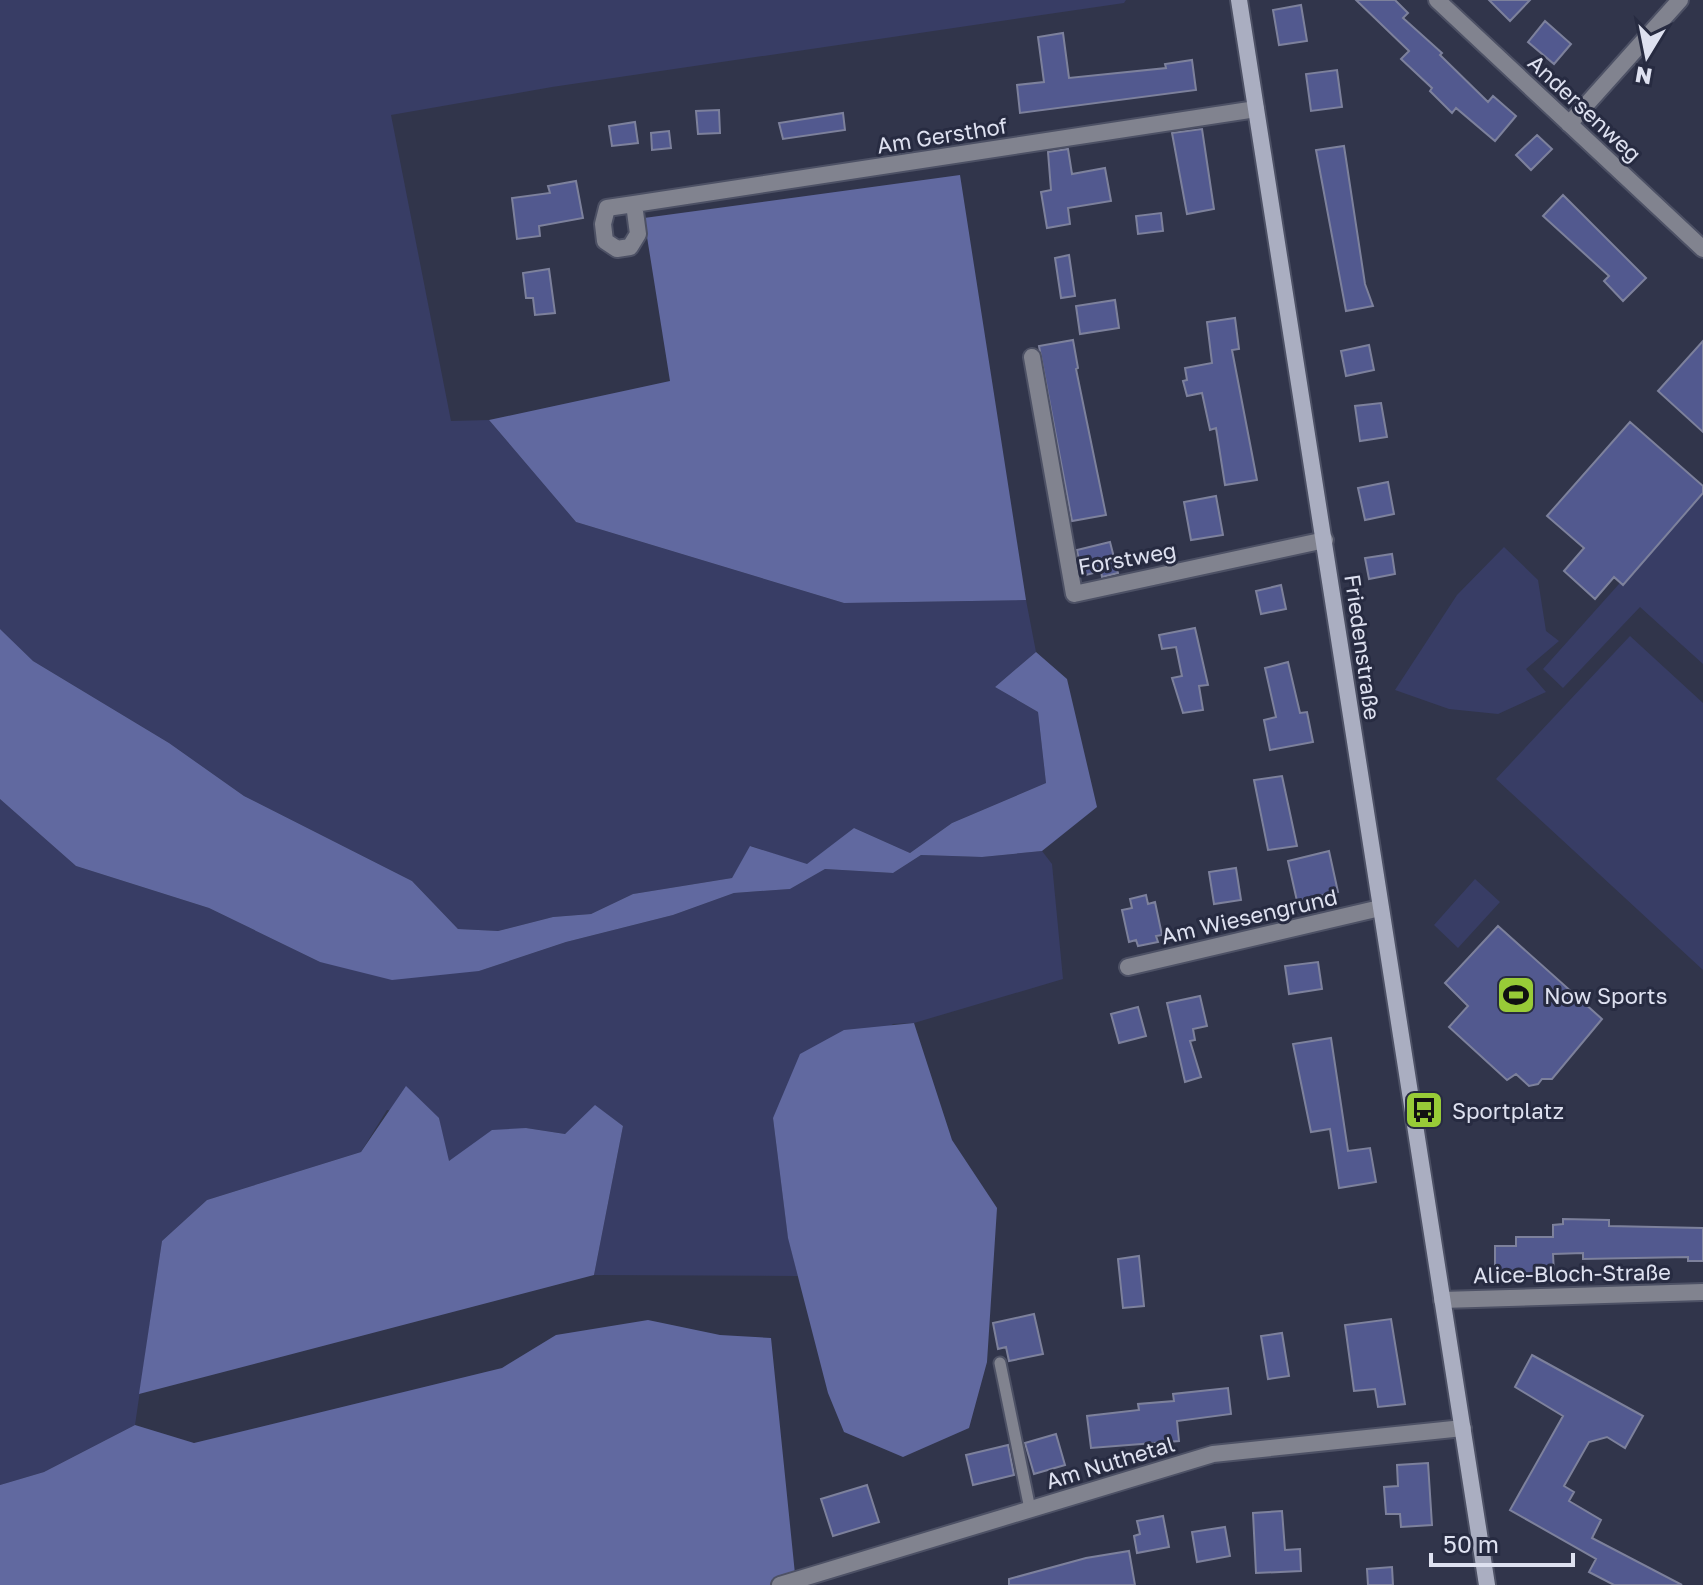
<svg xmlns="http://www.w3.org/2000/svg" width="1703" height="1585" viewBox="0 0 1703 1585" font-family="'Golos Text',sans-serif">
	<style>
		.green { fill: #383d65 }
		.forest { fill: #6169a0 }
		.building { fill: #52598f; stroke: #7d819c; stroke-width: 2 }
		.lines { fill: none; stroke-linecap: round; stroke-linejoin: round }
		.lane-casing { stroke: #4d5165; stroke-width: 15 }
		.street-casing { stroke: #4d5165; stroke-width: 20 }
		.secondary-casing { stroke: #4d5165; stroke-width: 20 }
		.lane { stroke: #81838f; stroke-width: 11 }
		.street { stroke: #81838f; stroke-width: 16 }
		.secondary { stroke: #aaaec1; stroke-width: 16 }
		.labels { text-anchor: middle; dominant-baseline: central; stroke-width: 6; stroke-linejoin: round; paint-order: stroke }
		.street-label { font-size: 22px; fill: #dee1f0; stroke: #272b41 }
		.poi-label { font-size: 22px; fill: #dee1f0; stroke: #272b41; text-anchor: start }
	</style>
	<rect width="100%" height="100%" fill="#31354b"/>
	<path class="green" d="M0 0H1126L1124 3 552 87 391 115 451 421 489 420 576 522 844 603 1026 600 1036 652 995 687 1038 712 1046 783 952 823 910 853 854 828 807 865 751 846 732 878 633 894 591 914 553 917 498 931 458 929 412 881 244 796 169 743 33 661 0 629Z
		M1703 490V664L1640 607 1563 688 1543 669Z
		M1504 547 1538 580 1546 631 1559 641 1526 669 1546 692 1498 714 1449 709 1395 690 1457 595Z
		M1630 636 1703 703V970L1496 779Z
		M0 799 76 866 209 908 320 962 479 971 566 942 673 915 734 893 790 889 825 869 893 873 921 855 982 857 1042 851 1052 864 1063 979 914 1023 893 1024 773 1118 788 1237 798 1276 594 1275 623 1126 595 1106 565 1134 526 1128 448 1162 439 1118 387 1110 361 1152 207 1200 162 1241 135 1425 44 1472 0 1485Z
		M1475 879 1500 902 1458 948 1434 925Z"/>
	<path class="forest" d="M960 175 1026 600 844 603 576 522 489 420 670 381 644 218Z
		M0 629 33 661 169 743 244 796 412 881 458 929 498 931 553 917 591 914 633 894 732 878 750 846 807 864 854 828 910 853 952 823 1046 783 1038 712 995 687 1036 652 1067 679 1097 807 1042 851 982 857 921 855 893 873 825 869 790 889 734 893 673 915 566 942 479 971 392 980 320 962 209 908 76 866 0 799Z
		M914 1023 952 1140 997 1208 987 1362 969 1428 903 1457 844 1432 828 1393 788 1238 773 1118 800 1054 844 1030Z
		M406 1086 439 1118 449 1161 492 1130 526 1128 565 1134 595 1105 623 1126 594 1275 139 1394 162 1241 207 1200 361 1152Z
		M648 1320 720 1335 771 1338 795 1574 778 1585H0V1485L44 1472 135 1425 194 1443 502 1368 556 1335Z"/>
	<path class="building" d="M1356 0H1395L1408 13 1403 18 1442 53 1440 55 1488 102 1493 96 1516 116 1495 141 1456 108 1452 113 1430 91 1432 88 1401 59 1409 51Z
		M1489 0H1530L1510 21Z
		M1301 5 1307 41 1279 45 1273 10Z
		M1545 21 1571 44 1554 64 1528 42Z
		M1063 33 1069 78 1166 68 1165 64 1192 60 1196 90 1020 113 1017 85 1044 82 1038 37Z
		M1337 70 1342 107 1311 111 1306 74Z
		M719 110 720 133 698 134 696 111Z
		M843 113 845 130 783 139 779 123Z
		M635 122 638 143 612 146 609 126Z
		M1202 129 1214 209 1187 214 1172 133Z
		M669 131 671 148 652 150 651 133Z
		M1537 135 1552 149 1531 170 1516 155Z
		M1344 146 1365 284 1373 306 1346 311 1316 150Z
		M1068 149 1072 174 1105 168 1111 201 1068 208 1070 224 1047 228 1041 192 1051 190 1048 152Z
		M576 181 583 218 539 226 540 236 517 239 512 198 550 193 548 186Z
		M1563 195 1646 278 1623 301 1604 281 1609 276 1543 216Z
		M1161 213 1163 231 1138 234 1136 216Z
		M1069 255 1075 296 1061 298 1055 258Z
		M549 269 555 313 535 315 533 298H526L523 273Z
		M1115 300 1119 328 1080 334 1076 306Z
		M1235 318 1239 349 1232 350 1257 480 1225 485 1216 428 1210 430 1202 393 1187 396 1183 381 1187 380 1185 368 1212 363 1207 322Z
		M1073 340 1078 368 1076 369 1106 515 1072 521 1039 346Z
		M1703 341V432L1658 391Z
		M1369 345 1374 370 1346 376 1341 351Z
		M1381 403 1387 437 1360 441 1355 406Z
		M1630 422 1703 486V493L1623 585 1614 577 1595 599 1564 571 1584 548 1547 516Z
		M1388 482 1394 514 1365 520 1358 488Z
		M1216 496 1223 535 1191 540 1184 502Z
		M1110 542 1118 573 1102 577 1101 571 1082 576 1077 550Z
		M1392 554 1395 574 1369 579 1365 558Z
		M1281 585 1286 609 1261 614 1256 591Z
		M1195 628 1208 685 1199 686 1203 710 1183 713 1172 678 1182 676 1176 647 1162 649 1159 635Z
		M1288 662 1300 713 1307 712 1313 742 1270 750 1264 720 1276 717 1265 668Z
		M1282 776 1297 846 1268 850 1254 780Z
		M1329 851 1338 892 1297 901 1288 861Z
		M1236 868 1241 900 1214 904 1209 872Z
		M1146 895 1148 904 1155 902 1162 935 1156 936 1158 942 1138 946 1136 940 1129 942 1122 910 1132 908 1130 899Z
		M1498 926 1602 1019 1552 1079H1542L1538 1084 1529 1086 1516 1074 1507 1080 1449 1027 1468 1006 1445 983Z
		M1318 962 1322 989 1289 994 1285 966Z
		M1200 996 1207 1026 1193 1029 1195 1040 1190 1041 1201 1077 1185 1082 1167 1003Z
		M1138 1007 1146 1036 1119 1043 1111 1014Z
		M1331 1038 1348 1151 1370 1148 1376 1182 1339 1188 1330 1129 1311 1132 1293 1044Z
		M1563 1219 1609 1220V1226L1703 1228V1261H1688V1257L1583 1259V1253L1553 1254 1554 1273 1495 1275V1246H1516V1237H1553V1225L1563 1224Z
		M1139 1256 1144 1306 1123 1308 1118 1259Z
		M1034 1314 1043 1354 1009 1361 1006 1347 998 1349 993 1323Z
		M1391 1319 1405 1404 1378 1407 1375 1389 1354 1391 1345 1325Z
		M1282 1333 1289 1376 1268 1379 1261 1336Z
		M1532 1355 1643 1416 1625 1448 1607 1437 1589 1442 1564 1486 1574 1492 1569 1501 1601 1520 1592 1538 1682 1585H1614L1589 1572 1596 1559 1510 1510 1563 1416 1515 1387Z
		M1228 1388 1231 1414 1177 1421 1179 1441 1091 1448 1087 1416 1139 1410 1138 1404 1174 1401 1173 1394Z
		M1056 1434 1065 1465 1034 1474 1025 1443Z
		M1008 1445 1014 1475 973 1485 966 1455Z
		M1428 1463 1432 1525 1401 1527 1400 1514H1386L1384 1487 1398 1486 1397 1465Z
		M867 1485 879 1522 833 1536 821 1499Z
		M1282 1511 1285 1550 1300 1549 1301 1571 1256 1573 1253 1513Z
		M1163 1516 1169 1547 1137 1553 1134 1536 1140 1534 1137 1521Z
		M1225 1527 1230 1556 1197 1562 1192 1532Z
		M1129 1551 1135 1585H1009V1579L1086 1558Z
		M1392 1567 1393 1585H1368L1367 1569Z"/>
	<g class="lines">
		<g class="lane-casing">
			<path id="lane" d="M1000 1363 1030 1509"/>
		</g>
		<g class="street-casing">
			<path id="street" d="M1437 0 1703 249
				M1569 124 1680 0
				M634 204 638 234 630 247 617 249 605 241 603 224 607 208 634 204 1256 109
				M1032 357 1074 594 1325 540
				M1128 967 1380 908
				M1442 1300 1703 1292
				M780 1585 1213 1454 1463 1428"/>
		</g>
		<g class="secondary-casing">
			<path id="secondary" d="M1239 0 1487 1585"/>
		</g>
		<use href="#lane" class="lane"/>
		<use href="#street" class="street"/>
		<use href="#secondary" class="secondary"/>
	</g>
	<defs>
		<g id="stadium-square" transform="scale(2)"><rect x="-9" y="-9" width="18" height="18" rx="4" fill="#98cb37" stroke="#272b41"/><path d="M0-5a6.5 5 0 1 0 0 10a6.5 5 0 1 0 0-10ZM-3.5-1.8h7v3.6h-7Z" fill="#111"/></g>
		<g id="bus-square" transform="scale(2)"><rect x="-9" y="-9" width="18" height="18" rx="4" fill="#98cb37" stroke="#272b41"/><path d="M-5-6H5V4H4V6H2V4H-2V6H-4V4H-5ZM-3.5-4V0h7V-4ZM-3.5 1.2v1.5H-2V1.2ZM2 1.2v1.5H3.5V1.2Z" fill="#111"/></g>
	</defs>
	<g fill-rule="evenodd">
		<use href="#stadium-square" x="1516" y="995"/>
		<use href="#bus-square" x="1424" y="1110"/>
	</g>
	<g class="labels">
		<g class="street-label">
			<text transform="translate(1585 108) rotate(43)">Andersenweg</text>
			<text transform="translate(942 135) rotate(-9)">Am Gersthof</text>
			<text transform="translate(1127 558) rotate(-10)">Forstweg</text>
			<text transform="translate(1363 647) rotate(82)">Friedenstraße</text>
			<text transform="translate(1249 916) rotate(-13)">Am Wiesengrund</text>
			<text transform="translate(1572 1273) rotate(-1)">Alice-Bloch-Straße</text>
			<text transform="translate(1110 1462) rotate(-17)">Am Nuthetal</text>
		</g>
		<g class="poi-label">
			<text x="1544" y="995">Now Sports</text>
			<text x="1452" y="1110">Sportplatz</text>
		</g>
	</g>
	<g transform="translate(1647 56) rotate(190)" stroke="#272b41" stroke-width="6" paint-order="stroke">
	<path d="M0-6L14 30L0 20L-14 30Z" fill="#dee1f0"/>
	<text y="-12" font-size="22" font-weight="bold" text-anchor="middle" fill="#dee1f0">N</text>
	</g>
	<path d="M1431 1553v12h142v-12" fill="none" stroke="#dee1f0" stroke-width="4"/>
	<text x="1443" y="1553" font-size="24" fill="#dee1f0" stroke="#272b41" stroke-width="6" paint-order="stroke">50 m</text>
</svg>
